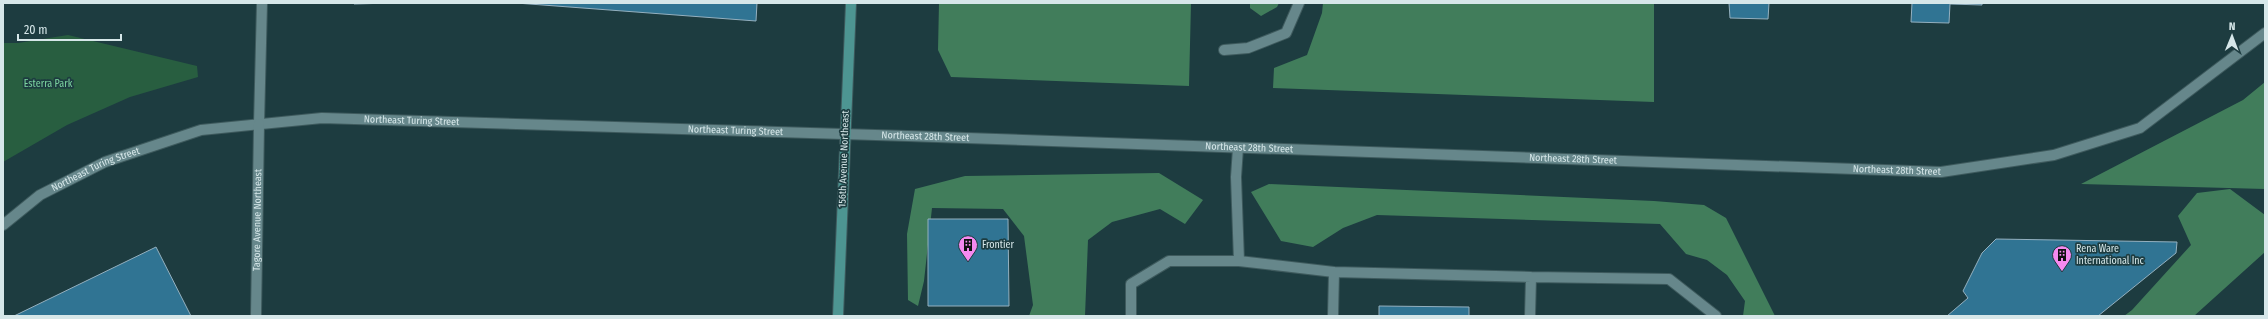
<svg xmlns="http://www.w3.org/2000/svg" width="2268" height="319" viewBox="0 0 2268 319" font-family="'Fira Sans Condensed',sans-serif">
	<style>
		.green { fill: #285e40 }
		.forest { fill: #417d5b }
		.building { fill: #307493; stroke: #94b0bf }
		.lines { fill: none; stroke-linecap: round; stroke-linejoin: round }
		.service-casing { stroke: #3e5a5d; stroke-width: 12 }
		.minor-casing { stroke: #3e5a5d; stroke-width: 12 }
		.secondary-casing { stroke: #3e5a5d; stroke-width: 12 }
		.service { stroke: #66878b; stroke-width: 10 }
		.minor { stroke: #66878b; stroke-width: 10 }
		.secondary { stroke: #4d9592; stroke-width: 10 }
		.labels { text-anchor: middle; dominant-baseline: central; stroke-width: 3.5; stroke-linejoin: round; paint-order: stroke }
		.park-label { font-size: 10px; fill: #7dd5a1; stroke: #1d3c40 }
		.street-label { font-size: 10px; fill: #d6e7e9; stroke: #1d3c40 }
		.poi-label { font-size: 10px; fill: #d6e7e9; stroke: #1d3c40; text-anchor: start }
	</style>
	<rect width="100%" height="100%" fill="#1d3c40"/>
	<path class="green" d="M68 35 197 66 198 77 130 97 67 125 3 162V43H18Z"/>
	<path class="forest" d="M939 3H1191L1189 86 951 77 938 50Z
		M1250 3H1279L1277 7 1261 16 1250 8Z
		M1323 3H1654V102L1273 88 1274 68 1307 55 1322 13Z
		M2265 82V189L2081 184 2243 100Z
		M1159 173 1203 200 1185 224 1160 209 1112 222 1088 240 1085 316H1029L1033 305 1024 236 1003 209 932 208 924 281 918 306 908 300 907 234 915 189 965 176Z
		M1269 184 1654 201 1704 205 1726 218 1775 316H1743L1745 301 1727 275 1707 260 1686 254 1660 224 1377 215 1343 228 1313 247 1281 241 1251 192Z
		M2230 189 2265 215V252L2194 316H2124L2132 310 2191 245 2178 216 2197 193Z"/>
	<path class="building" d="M354 3H392L354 4Z
		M516 3H757L756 21Z
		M1729 3H1769L1768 19 1730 18Z
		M1912 3H1982V5L1950 4 1949 23 1911 22Z
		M928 219H1008L1009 306H928Z
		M1996 239 2177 242 2176 253 2098 316H1947L1968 298 1963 291 1982 253Z
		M156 247 191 316H14Z
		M1379 306 1469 307V316H1379Z"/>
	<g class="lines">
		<g class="service-casing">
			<path id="service" d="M1224 50 1248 48 1286 33 1299 3
				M259 124 262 3
				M1238 148 1236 177 1239 261
				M1334 272 1531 277 1530 316
				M1531 277 1669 279 1716 316
				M1131 316V284L1169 261H1239L1334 272 1333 316"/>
		</g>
		<g class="minor-casing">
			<g id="minor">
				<path id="s1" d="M3 225 40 195 105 162 201 130 322 118 908 136 1941 172 2054 155 2140 128 2265 33"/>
				<path id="s2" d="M256 316 259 124"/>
			</g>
		</g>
		<g class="secondary-casing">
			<path id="secondary" d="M838 316 851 3"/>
		</g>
		<use href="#service" class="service"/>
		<use href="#minor" class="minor"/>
		<use href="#secondary" class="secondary"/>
	</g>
	<defs>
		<g id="building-pin" transform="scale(1)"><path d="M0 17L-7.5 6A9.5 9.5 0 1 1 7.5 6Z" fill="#f589ef" stroke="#1d3c40"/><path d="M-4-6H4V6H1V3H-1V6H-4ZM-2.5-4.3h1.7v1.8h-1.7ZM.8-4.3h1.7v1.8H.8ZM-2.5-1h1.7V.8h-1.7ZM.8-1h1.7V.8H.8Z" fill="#111"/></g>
	</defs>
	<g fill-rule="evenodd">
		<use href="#building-pin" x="968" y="245"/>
		<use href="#building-pin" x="2062" y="255"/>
	</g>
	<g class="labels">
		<g class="park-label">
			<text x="48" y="84">Esterra Park</text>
		</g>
		<g class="street-label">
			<text stroke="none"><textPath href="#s1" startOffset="433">Northeast Turing Street</textPath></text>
			<text stroke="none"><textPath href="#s1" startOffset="757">Northeast Turing Street</textPath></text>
			<text stroke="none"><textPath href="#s1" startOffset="947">Northeast 28th Street</textPath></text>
			<text stroke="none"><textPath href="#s1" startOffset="1271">Northeast 28th Street</textPath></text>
			<text transform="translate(844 159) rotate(-88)">156th Avenue Northeast</text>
			<text stroke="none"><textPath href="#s1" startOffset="1595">Northeast 28th Street</textPath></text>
			<text stroke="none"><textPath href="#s1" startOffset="109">Northeast Turing Street</textPath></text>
			<text stroke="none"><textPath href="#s1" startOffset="1919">Northeast 28th Street</textPath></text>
			<text stroke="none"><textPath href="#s2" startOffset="96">Tagore Avenue Northeast</textPath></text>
		</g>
		<g class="poi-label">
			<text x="982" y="245">Frontier</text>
			<text x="2076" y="249">Rena Ware<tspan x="2076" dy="12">International Inc</tspan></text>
		</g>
	</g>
	<rect width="2268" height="319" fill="none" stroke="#d6e7e9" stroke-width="8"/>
	<g transform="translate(2232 36) rotate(1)" stroke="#1d3c40" stroke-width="3" paint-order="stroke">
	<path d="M0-3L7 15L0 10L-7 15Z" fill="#d6e7e9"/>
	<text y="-6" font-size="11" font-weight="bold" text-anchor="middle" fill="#d6e7e9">N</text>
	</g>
	<path d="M18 34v6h103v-6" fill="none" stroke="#d6e7e9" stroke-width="2"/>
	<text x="24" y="34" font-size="12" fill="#d6e7e9" stroke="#1d3c40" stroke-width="3" paint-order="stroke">20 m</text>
</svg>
